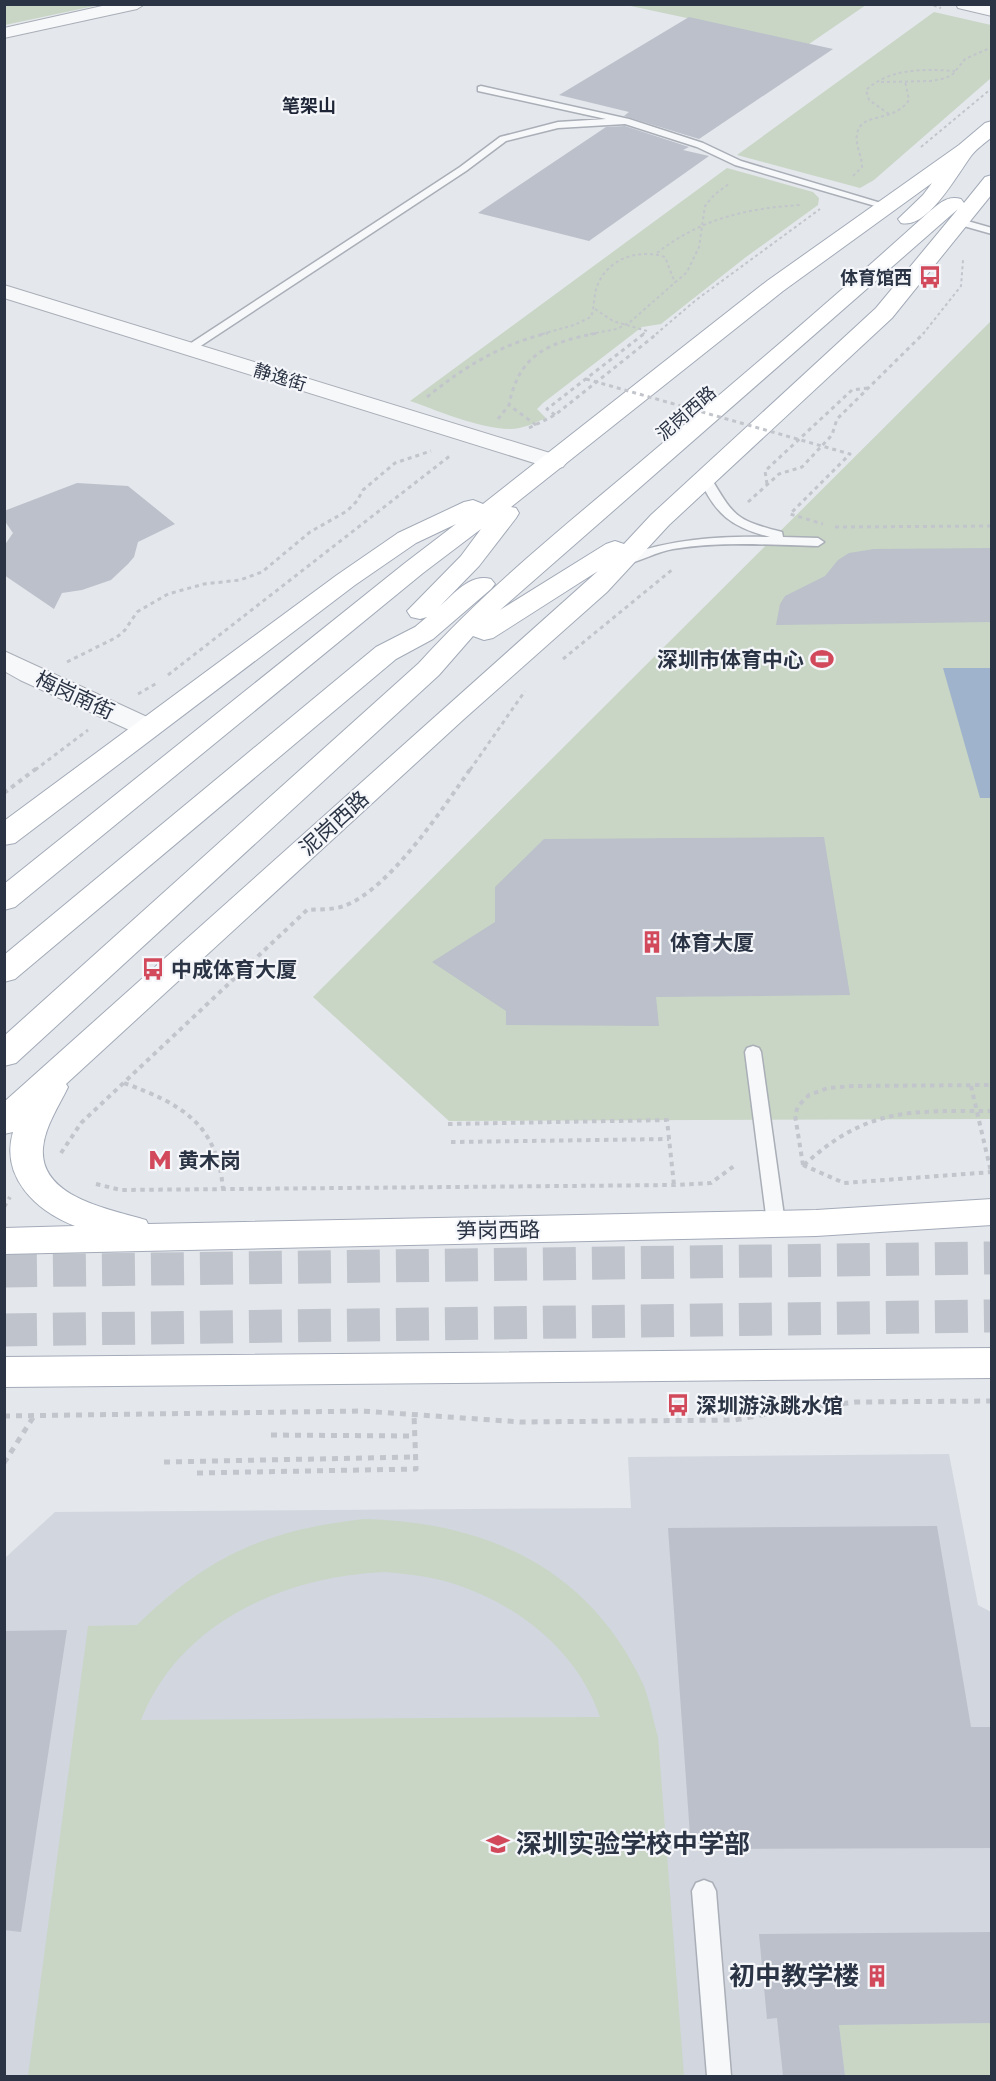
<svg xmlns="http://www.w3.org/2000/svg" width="996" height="2081" viewBox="0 0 996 2081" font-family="Raleway,'Noto Sans SC',sans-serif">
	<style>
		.built { fill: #d2d6de }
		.green { fill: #c9d6c5; fill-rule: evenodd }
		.water { fill: #9fb4cc }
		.building { fill: #bbc0ca }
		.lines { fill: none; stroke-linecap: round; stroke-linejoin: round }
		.primary-tunnel { stroke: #bfc3cb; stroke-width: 33; stroke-dasharray: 33 16; stroke-linecap: butt }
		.service-casing { stroke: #a9aeb7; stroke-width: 3 }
		.minor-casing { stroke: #a9aeb7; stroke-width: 2 }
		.tertiary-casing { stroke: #a9aeb7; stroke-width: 2 }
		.primary-casing { stroke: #a3abb8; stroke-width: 2 }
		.path-far3 { stroke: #c2c5cb; stroke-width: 2; stroke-dasharray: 3 3; stroke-linecap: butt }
		.path-far2 { stroke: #c2c5cb; stroke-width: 3; stroke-dasharray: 4 4; stroke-linecap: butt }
		.path-far1 { stroke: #c2c5cb; stroke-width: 4; stroke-dasharray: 4.5 4.5; stroke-linecap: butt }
		.path { stroke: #c2c5cb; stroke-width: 5; stroke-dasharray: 6 6; stroke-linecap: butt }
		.service { fill: #f7f8fa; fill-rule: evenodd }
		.minor { fill: #f7f8fa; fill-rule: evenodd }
		.tertiary { fill: #f7f8fa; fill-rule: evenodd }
		.primary { fill: #fff; fill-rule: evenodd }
		.path-bridge { stroke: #c2c5cb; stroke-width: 3; stroke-dasharray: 4 4; stroke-linecap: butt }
		.labels { text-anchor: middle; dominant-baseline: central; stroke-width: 4.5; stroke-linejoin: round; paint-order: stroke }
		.far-neighbourhood-label { font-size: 18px; font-weight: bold; fill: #1d2536; stroke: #f4f6f9 }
		.far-poi-label { font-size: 18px; font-weight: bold; fill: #2b3445; stroke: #f4f6f9; text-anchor: end }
		.far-street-label { font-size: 18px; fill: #2b3445; stroke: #f4f6f9 }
		.poi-label { font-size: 21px; font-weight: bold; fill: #2b3445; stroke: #f4f6f9; text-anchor: start }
		.street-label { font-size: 21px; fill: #2b3445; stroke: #f4f6f9 }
		.near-poi-label { font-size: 26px; font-weight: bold; fill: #2b3445; stroke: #f4f6f9; text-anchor: start }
	</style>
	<rect width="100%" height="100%" fill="#e4e7ec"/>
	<path class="built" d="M949 1454 978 1605 991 1612V2076H5V1558L55 1512 631 1508 628 1457Z"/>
	<path class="green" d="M5 4H99V5L5 25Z
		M626 5H866L809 44Z
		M934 12 991 25V78L874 180 860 188 737 155Z
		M727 168 813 192 819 198 818 205 746 257 661 324 642 327 543 403 537 409 546 418C534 423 523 429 510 429 477 428 442 412 410 401Z
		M991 321V1119L449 1121 313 997Z
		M364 1519C487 1522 589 1568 643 1684 650 1701 653 1720 658 1737L684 2076H28L88 1626 137 1625C208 1556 266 1530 364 1519ZM385 1572C406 1574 428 1576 448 1582 515 1602 577 1649 600 1717L141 1720C180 1621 286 1576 385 1572Z
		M991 2023V2076H845L839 2025Z"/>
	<path class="water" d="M943 668H991V798H980Z"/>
	<path class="building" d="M689 17 833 49 699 139 624 116 629 112 559 95Z
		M625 126 689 147 683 150 709 156 589 241 478 213 606 127Z
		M77 483 128 486 175 524 138 542 134 557 128 564 111 580 82 590 62 593 54 609 4 575V546L13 533 4 520V511Z
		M992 548V622L776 625 780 604 785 596 825 576 838 560 849 553 874 549Z
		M824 837 850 995 656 997 659 1026 506 1025V1011L432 962 495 922V887L544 839Z
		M937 1526 971 1727H992V1848L691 1849 668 1528Z
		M67 1630 21 1932 4 1930V1631Z
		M992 1932V2023L839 2025 845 2076H783L777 2018 767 2019 759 1934Z"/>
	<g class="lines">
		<path class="primary-tunnel" d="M4 1271 992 1258
			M4 1330 992 1316"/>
		<g class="service-casing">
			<path id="service" d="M481 86 629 119 703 143 741 161 891 206 882 208 735 165 697 147 625 124 558 128 506 141 466 171 193 351H185V347L460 167 500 137 558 122 606 119 478 91V87Z
				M957 218 992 228V234L953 223V219Z
				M705 474 709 475C734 516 734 520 782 532L783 537 818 538 824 542 818 546C770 545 721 541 673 549 656 552 641 561 624 565L619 564 618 561 619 558C669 539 718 536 770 537 731 527 716 515 699 478Z
				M753 1046 759 1048 761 1052 785 1223 782 1228 776 1230 770 1228 767 1223 745 1052 747 1048Z
				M704 1880 712 1883 716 1891 731 2076H707L692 1891 696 1883Z"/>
		</g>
		<g class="minor-casing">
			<path id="minor" d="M111 4H145L137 9 4 38V28Z
				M956 4 992 6V16L958 8Z
				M4 285 563 457 567 462 563 467 555 469 547 467 4 298Z"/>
		</g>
		<g class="tertiary-casing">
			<path id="tertiary" d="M4 651 158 722 162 728 158 734 148 736 138 734 20 680 4 671Z"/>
		</g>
		<g class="primary-casing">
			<path id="primary" d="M992 121V137C985 143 976 149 971 156 957 175 927 230 901 223L898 219 923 195 932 183 783 291 511 507 516 508 519 513 516 518 479 566 439 607C454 594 470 573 491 579L495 584 491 589 433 639 396 659 15 979 4 982V955L376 647 415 627 427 617 420 619 411 617 407 611 461 556 481 529 423 573 15 907 4 910V884L405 563 456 524 416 543 355 585 15 843 4 845V821L337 575 398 533 464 502 473 500 483 504 767 281 959 145 985 123Z
				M992 175V194L892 318 669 525 607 592 464 719 66 1084 68 1087C59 1106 45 1126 43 1148 39 1198 111 1209 146 1220L148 1224 816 1210 992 1199V1225L816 1236 4 1254V1228L75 1226C36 1211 0 1177 13 1132L4 1134V1102L598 571 493 638 484 640 473 636 439 675 16 1063 4 1066V1036L419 663C485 590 562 528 638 464 736 381 834 298 930 211 940 203 948 195 961 199L964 203 985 177ZM958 209 876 308 651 515 624 544 615 541 606 544 500 610Z
				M992 1348V1378L4 1387V1357Z"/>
		</g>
		<path class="path-far3" d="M928 4 941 8
			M881 82 931 81 946 78 953 74 965 59 992 47
			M889 114 869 100 866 90C890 68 924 69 955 71
			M921 147 992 88
			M853 176 862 167C862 156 855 145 857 134 861 111 893 124 909 100L905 81
			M657 253C700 219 747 208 801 205
			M595 309 613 321 647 331 643 334
			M542 334 574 325 591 317C594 308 594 298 596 289 606 259 637 248 665 257L675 283
			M590 334 617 329 630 322 687 272 699 247 705 206 714 195 730 183
			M656 334 696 300 820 209
			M923 334 961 286 963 260"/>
		<path class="path-far2" d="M427 397C464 367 501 344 548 333
			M555 415 547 409 645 333
			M498 419 509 405
			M536 425 509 405C519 353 550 342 598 333
			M529 428 555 415 658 333
			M767 484 765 471 852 390 868 388
			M748 502 779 474 802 467 832 435 837 419 924 333
			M835 527 992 526
			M563 659 673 569
			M67 662 117 637 125 630 137 612 168 594 204 584 240 580 262 572 310 532 347 511 357 501 363 490 395 463 431 451
			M168 675 451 455
			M138 694 157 683
			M35 770 88 730
			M470 770 525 691"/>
		<path class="path-far1" d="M4 793 37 768
			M124 1083C181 1104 217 1123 223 1189
			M971 1086 991 1172
			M448 1124 667 1120 674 1185
			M451 1142 669 1139
			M61 1153 81 1123 307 910C319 909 333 910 344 906 390 889 443 808 471 768
			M803 1165 795 1115 798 1106 809 1095 828 1088 852 1086 992 1085
			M803 1165 844 1183 992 1172
			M804 1165C867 1107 911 1111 992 1111
			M96 1184 121 1190 674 1185 711 1183 734 1166
			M4 1207 10 1197"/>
		<path class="path" d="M4 1416 362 1411 521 1422 735 1420 787 1410 856 1402 992 1401
			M271 1435 415 1436
			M164 1462 415 1457
			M4 1463 34 1416
			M197 1473 416 1469 414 1414"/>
		<use href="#service" class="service"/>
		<use href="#minor" class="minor"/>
		<use href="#tertiary" class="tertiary"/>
		<use href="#primary" class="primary"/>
		<path class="path-bridge" d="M586 379 850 454 790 514 823 524"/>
	</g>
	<defs>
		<g id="bus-bare" transform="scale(1.8)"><path d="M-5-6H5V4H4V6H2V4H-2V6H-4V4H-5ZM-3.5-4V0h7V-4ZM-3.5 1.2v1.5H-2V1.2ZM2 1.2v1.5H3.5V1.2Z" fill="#d1495b" stroke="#f4f6f9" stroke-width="2.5" paint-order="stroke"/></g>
		<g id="stadium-bare" transform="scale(1.8)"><path d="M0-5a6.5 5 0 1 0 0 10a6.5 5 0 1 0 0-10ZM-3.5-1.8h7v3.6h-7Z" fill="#d1495b" stroke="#f4f6f9" stroke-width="2.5" paint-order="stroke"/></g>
		<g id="building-bare" transform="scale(1.8)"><path d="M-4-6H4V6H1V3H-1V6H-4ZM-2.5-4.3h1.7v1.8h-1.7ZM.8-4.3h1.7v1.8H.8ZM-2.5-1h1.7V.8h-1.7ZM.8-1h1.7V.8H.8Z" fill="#d1495b" stroke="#f4f6f9" stroke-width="2.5" paint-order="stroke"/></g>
		<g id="metro-bare" transform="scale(1.8)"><path d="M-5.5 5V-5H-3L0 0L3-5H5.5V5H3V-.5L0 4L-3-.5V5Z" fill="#d1495b" stroke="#f4f6f9" stroke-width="2.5" paint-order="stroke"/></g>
		<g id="school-bare" transform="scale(1.8)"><path d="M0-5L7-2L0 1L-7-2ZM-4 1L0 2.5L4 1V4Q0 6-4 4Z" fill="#d1495b" stroke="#f4f6f9" stroke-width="2.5" paint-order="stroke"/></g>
	</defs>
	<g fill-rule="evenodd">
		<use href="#bus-bare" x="930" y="277"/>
		<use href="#stadium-bare" x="822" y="659"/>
		<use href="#building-bare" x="652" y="942"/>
		<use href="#bus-bare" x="153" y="969"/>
		<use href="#metro-bare" x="160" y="1160"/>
		<use href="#bus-bare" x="678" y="1405"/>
		<use href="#school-bare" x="498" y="1844"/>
		<use href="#building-bare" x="877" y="1976"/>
	</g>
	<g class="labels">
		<g class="far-neighbourhood-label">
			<text x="309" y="105">笔架山</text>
		</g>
		<g class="far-poi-label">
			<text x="912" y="277">体育馆西</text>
		</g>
		<g class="far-street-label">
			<text transform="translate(280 377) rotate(17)">静逸街</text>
			<text transform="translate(686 413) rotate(-41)">泥岗西路</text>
		</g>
		<g class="poi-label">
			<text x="804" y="659" text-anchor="end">深圳市体育中心</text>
			<text x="670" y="942">体育大厦</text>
			<text x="171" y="969">中成体育大厦</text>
			<text x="178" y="1160">黄木岗</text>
			<text x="696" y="1405">深圳游泳跳水馆</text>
		</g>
		<g class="street-label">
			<text transform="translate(75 695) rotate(25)">梅岗南街</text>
			<text transform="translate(334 823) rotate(-42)">泥岗西路</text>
			<text transform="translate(498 1230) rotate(-1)">笋岗西路</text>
		</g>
		<g class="near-poi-label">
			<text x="516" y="1844">深圳实验学校中学部</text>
			<text x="859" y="1976" text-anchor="end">初中教学楼</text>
		</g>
	</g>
	<rect width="996" height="2081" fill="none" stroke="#2b3445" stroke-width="12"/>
</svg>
